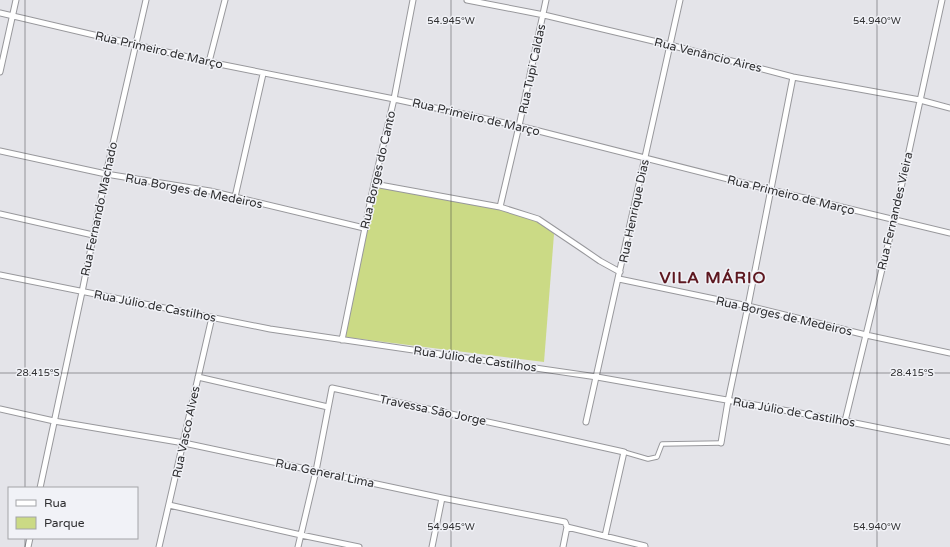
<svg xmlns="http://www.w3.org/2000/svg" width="950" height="547" viewBox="0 0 950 547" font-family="'Varela Round',sans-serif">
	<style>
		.green { fill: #cbda85 }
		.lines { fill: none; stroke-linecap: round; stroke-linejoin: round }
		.pedestrian-casing { stroke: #98989c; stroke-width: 5.5 }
		.minor-casing { stroke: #98989c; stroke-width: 7 }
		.pedestrian { stroke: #fff; stroke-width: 3.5 }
		.minor { stroke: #fff; stroke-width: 5 }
		.ticks { fill: none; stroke: #2f2f31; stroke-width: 1; stroke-opacity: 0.45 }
		.labels { text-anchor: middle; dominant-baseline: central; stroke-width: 3; stroke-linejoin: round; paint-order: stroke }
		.street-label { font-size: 12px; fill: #2f2f31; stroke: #f1f2f7 }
		.district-label { font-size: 16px; font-weight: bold; letter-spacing: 1px; fill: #5e1820; stroke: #f1f2f7 }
		.ticks-label { font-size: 10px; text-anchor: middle; fill: #2f2f31; stroke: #f1f2f7; stroke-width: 3; stroke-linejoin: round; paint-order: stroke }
	</style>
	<rect width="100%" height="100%" fill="#e4e4e9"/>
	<path class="green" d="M375 185 500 208 539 220 554 234 544 362 345 337Z"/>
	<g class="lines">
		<g class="pedestrian-casing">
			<path id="pedestrian" d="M624 452 648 459 657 457 662 444 721 443"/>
		</g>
		<g class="minor-casing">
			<path id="minor" d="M467 0 544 15 670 45 793 77 920 100 950 108
				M0 13 209 62 394 99 519 126 771 190 950 233
				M209 62 225 0
				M0 72 16 0
				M0 151 106 174 210 191 364 228
				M374 184 500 207 538 219 584 250 600 261 620 272
				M235 197 263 74
				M500 207 519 126 546 0
				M0 214 93 235
				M0 275 270 329 597 377 845 421 950 442
				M619 279 748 306 866 335 950 353
				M342 340 374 184 394 99 413 0
				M198 377 328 407
				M0 409 54 421 184 443 442 498 565 522 567 527
				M845 421 894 220 942 0
				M586 422 680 0
				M721 443 728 401 748 306 793 77
				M40 488 82 292 106 174 146 0
				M169 505 301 535 359 547
				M567 527 645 546V547
				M28 547 30 538
				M159 547 212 317
				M298 547 316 471 332 388 534 432 624 452 605 536
				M432 547 442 498
				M563 547 567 527"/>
		</g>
		<use href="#pedestrian" class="pedestrian"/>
		<use href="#minor" class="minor"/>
	</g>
	<path class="ticks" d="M25 0V488M451 0V547M877 0V547M0 373H950M25 538V547"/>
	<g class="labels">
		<g class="street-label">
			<text transform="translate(159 50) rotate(13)">Rua Primeiro de Março</text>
			<text transform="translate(708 55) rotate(14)">Rua Venâncio Aires</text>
			<text transform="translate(532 69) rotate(-78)">Rua Tupi Caldas</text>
			<text transform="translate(476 117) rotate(13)">Rua Primeiro de Março</text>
			<text transform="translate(378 170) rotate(-77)">Rua Borges do Canto</text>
			<text transform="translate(194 191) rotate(11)">Rua Borges de Medeiros</text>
			<text transform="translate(791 195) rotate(14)">Rua Primeiro de Março</text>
			<text transform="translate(99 209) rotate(-78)">Rua Fernando Machado</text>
			<text transform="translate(634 211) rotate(-78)">Rua Henrique Dias</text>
			<text transform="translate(895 211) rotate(-77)">Rua Fernandes Vieira</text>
			<text transform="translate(155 306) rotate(11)">Rua Júlio de Castilhos</text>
			<text transform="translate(784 316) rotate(13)">Rua Borges de Medeiros</text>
			<text transform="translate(475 359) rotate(8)">Rua Júlio de Castilhos</text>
			<text transform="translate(433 410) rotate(12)">Travessa São Jorge</text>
			<text transform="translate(794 412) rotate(10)">Rua Júlio de Castilhos</text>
			<text transform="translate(186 432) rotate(-78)">Rua Vasco Alves</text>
			<text transform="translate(325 473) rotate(12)">Rua General Lima</text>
		</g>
		<g class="district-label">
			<text x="713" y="278">VILA MÁRIO</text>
		</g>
	</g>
	<g class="ticks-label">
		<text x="451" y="24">54.945°W</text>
		<text x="877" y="24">54.940°W</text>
		<text x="38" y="376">28.415°S</text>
		<text x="912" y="376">28.415°S</text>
		<text x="451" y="530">54.945°W</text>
		<text x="877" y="530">54.940°W</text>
	</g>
	<rect x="8" y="487" width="130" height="52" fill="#f1f2f7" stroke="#a3a4a8"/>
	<rect x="16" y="500" width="20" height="6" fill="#ffffff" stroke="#a3a4a8"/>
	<text x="44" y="507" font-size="12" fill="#2f2f31">Rua</text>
	<rect x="16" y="517" width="20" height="12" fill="#cbda85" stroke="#a3a4a8"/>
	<text x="44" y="527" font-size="12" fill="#2f2f31">Parque</text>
</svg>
